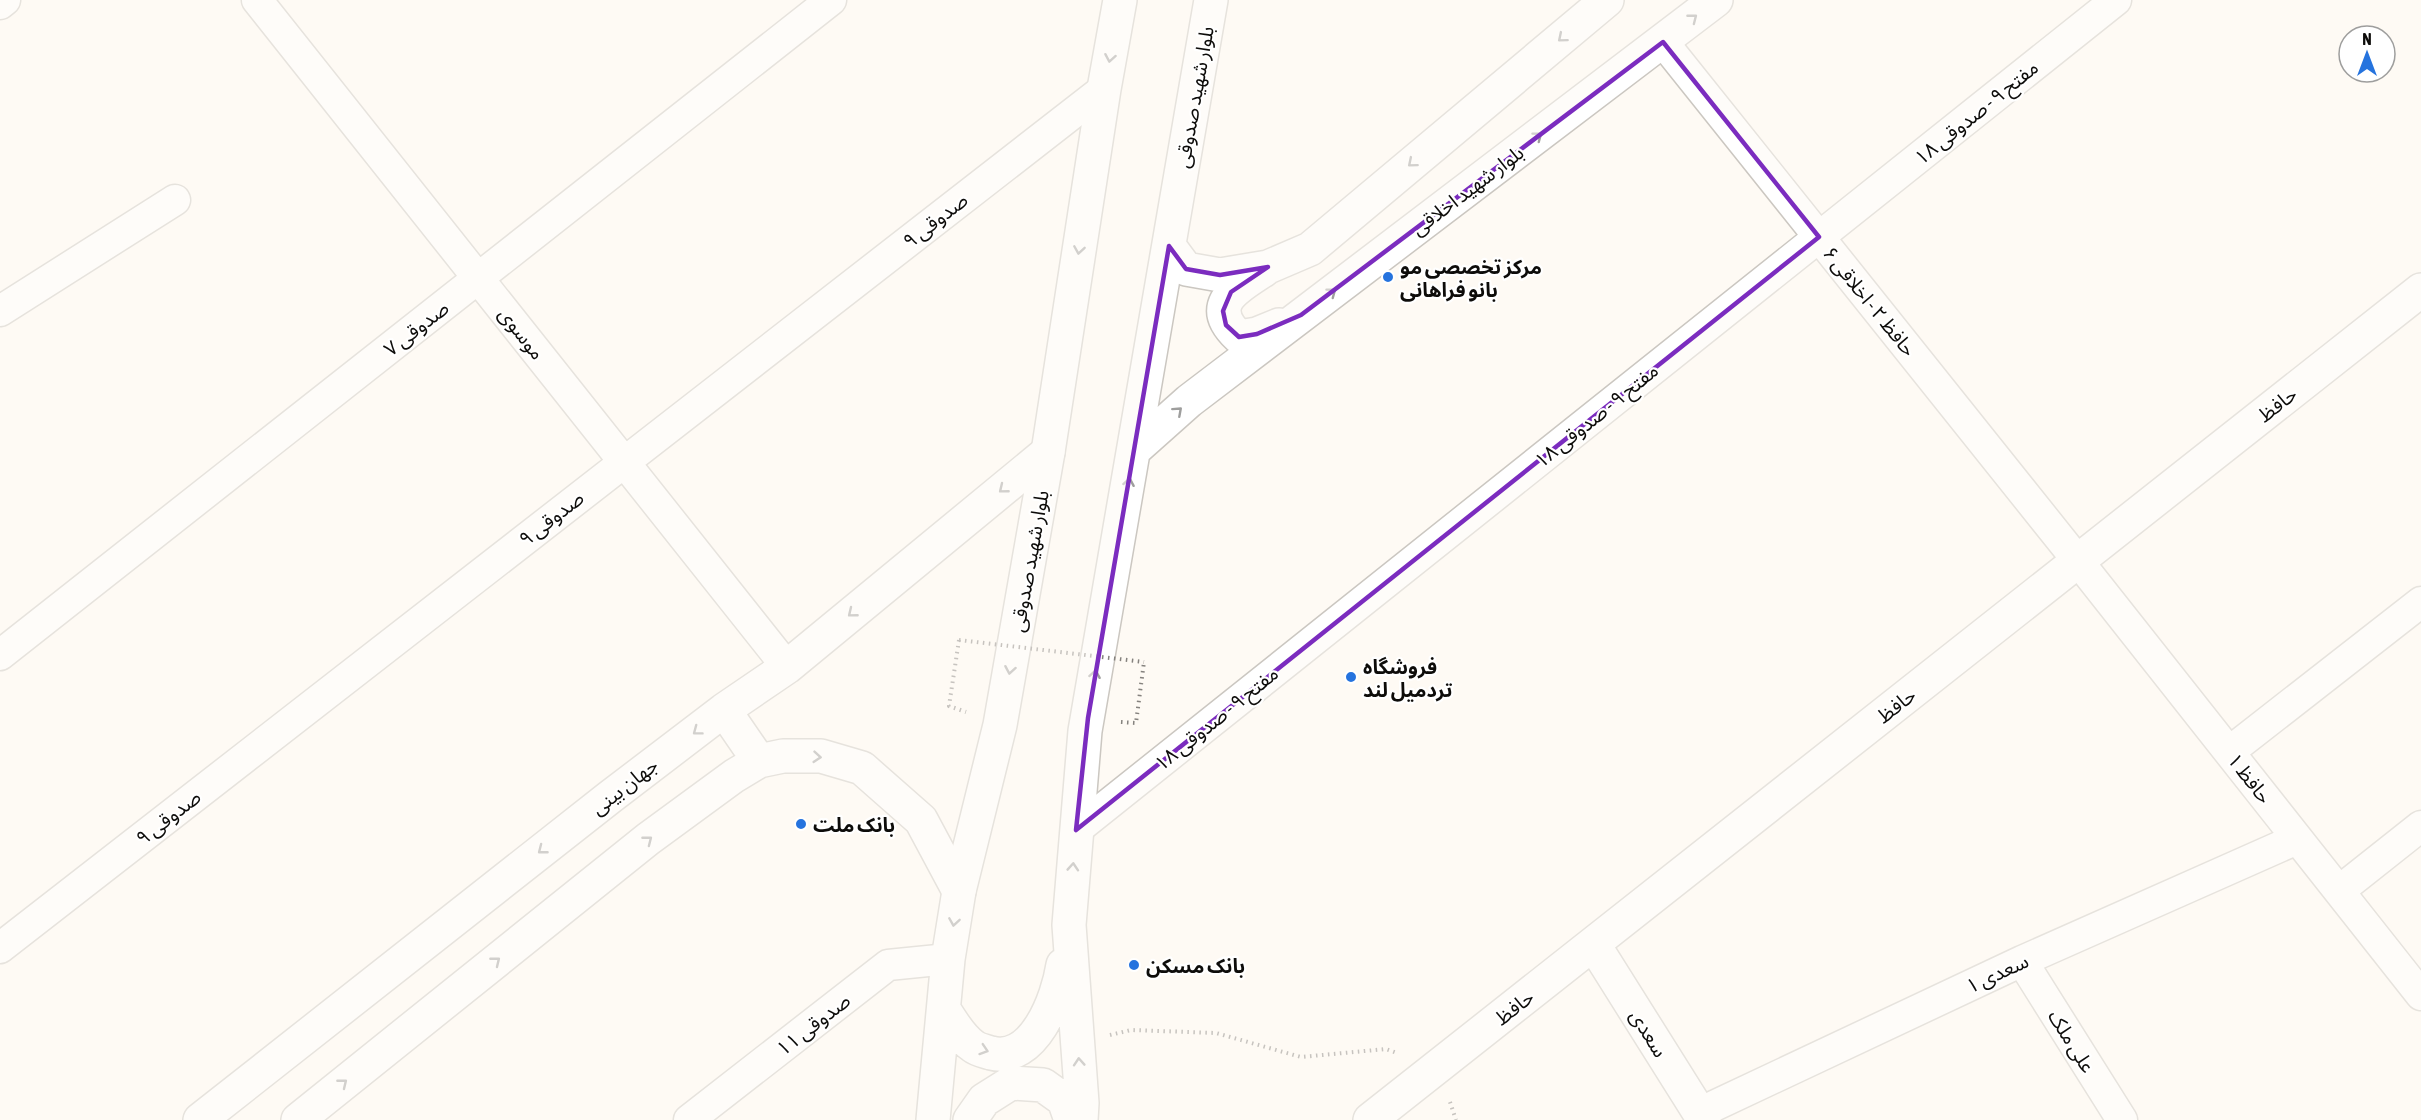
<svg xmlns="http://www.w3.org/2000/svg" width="2421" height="1120" viewBox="0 0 2421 1120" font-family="'Asap Condensed','Noto Sans Arabic',sans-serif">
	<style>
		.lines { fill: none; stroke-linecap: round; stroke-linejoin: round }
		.minor-casing { stroke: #cbc7c1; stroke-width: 33 }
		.tertiary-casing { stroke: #cbc7c1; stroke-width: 36 }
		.secondary-casing { stroke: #cbc7c1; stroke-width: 36 }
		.path { stroke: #85827e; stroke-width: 4; stroke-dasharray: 1.5 4.5; stroke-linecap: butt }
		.minor { stroke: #fff; stroke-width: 30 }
		.tertiary { stroke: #fff; stroke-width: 33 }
		.secondary { stroke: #fff; stroke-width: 33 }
		.path-bridge { stroke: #85827e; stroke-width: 4; stroke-dasharray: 1.5 4.5; stroke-linecap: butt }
		.oneway { stroke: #9e9e9d }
		.marked { fill: none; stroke: #7b2cbf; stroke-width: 4.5; stroke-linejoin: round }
		.poi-dot { fill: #2573de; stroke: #fff; stroke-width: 2 }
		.labels { text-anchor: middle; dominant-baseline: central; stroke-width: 4.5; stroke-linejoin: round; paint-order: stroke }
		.street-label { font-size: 20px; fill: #0d0c0a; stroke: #fff }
		.poi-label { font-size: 20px; font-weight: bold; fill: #0d0c0a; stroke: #fff; text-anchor: start }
	</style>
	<rect width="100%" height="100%" fill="#fefaf4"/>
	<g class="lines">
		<g class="minor-casing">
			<path id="minor" d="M257 0 787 667
				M0 4 5 0
				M1663 42 2078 561 2421 995
				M0 311 175 200
				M0 655 831 0
				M2229 752 2421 602
				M1076 830 2116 0
				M2339 891 2421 826
				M0 948 1104 89
				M2022 961 2122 1120
				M1699 1113 2022 961 2297 839
				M689 1120 888 965 948 959"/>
		</g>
		<g class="tertiary-casing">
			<path id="tertiary" d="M724 710 759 761
				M1594 945 1704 1120
				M200 1120 610 797 724 710 787 667 1048 452
				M298 1120 648 839 734 776 759 761 783 756H821L862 768 921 820 959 891
				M1370 1120 2421 290"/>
		</g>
		<g class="secondary-casing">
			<path id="secondary" d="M1169 246 1186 269 1220 275 1268 267 1310 249 1607 0
				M1264 270C1237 288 1204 304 1239 337L1257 334 1279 325
				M1134 450 1189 401 1716 0
				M944 1010C953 1023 960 1037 973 1046 978 1050 985 1051 991 1053 1034 1064 1058 998 1063 965
				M933 1120 948 959 959 891 1000 725 1048 452 1104 89 1120 0
				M970 1120 984 1100 1011 1083 1043 1085 1064 1100 1071 1120
				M1081 1120 1082 1103 1069 925 1085 731 1211 0"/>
		</g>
		<path class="path" d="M959 640 949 706 966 712
			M1121 722 1136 723 1144 662
			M1110 1035 1131 1030 1216 1033 1301 1057 1386 1049 1397 1053
			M1450 1102 1456 1120"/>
		<use href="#minor" class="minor"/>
		<use href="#tertiary" class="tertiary"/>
		<use href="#secondary" class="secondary"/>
		<path class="path-bridge" d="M959 640 1144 662"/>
	</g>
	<defs><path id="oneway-chevron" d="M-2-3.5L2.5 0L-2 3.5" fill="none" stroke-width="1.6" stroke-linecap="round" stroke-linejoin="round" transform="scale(1.5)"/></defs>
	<g class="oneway">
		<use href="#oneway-chevron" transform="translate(1693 18) rotate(-38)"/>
		<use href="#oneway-chevron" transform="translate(1562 38) rotate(140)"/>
		<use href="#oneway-chevron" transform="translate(1110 58) rotate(100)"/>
		<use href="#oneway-chevron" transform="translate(1538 136) rotate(-37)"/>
		<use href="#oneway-chevron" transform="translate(1412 163) rotate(140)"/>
		<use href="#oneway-chevron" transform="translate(1079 250) rotate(99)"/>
		<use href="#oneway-chevron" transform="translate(1332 292) rotate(-37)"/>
		<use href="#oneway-chevron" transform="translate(1178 411) rotate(-42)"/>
		<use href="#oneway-chevron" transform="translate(1129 482) rotate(-80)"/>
		<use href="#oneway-chevron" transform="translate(1003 489) rotate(141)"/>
		<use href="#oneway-chevron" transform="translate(852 613) rotate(141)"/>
		<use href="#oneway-chevron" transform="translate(1010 670) rotate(100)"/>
		<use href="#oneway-chevron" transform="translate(1095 674) rotate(-80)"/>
		<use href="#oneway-chevron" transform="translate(697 731) rotate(143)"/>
		<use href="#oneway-chevron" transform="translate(817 757) rotate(5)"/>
		<use href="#oneway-chevron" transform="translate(648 840) rotate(-38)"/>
		<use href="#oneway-chevron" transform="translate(542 850) rotate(142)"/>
		<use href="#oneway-chevron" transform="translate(1073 867) rotate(-86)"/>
		<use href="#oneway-chevron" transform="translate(954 922) rotate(99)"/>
		<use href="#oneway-chevron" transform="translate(496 961) rotate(-39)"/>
		<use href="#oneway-chevron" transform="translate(984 1050) rotate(18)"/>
		<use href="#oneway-chevron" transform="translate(1079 1062) rotate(-94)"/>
		<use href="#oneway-chevron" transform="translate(343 1083) rotate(-39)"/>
	</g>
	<path d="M0 0H2421V1120H0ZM1663 42 1819 237 1076 830 1088 718 1169 246 1186 269 1220 275 1268 267 1231 292 1223 311 1226 325 1239 337 1257 334 1301 315Z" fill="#fefaf4" fill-opacity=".55" fill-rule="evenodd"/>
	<path class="marked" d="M1663 42 1819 237 1076 830 1088 718 1169 246 1186 269 1220 275 1268 267 1231 292 1223 311 1226 325 1239 337 1257 334 1301 315Z"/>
	<g class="poi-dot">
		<circle cx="1388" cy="277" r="6"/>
		<circle cx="1351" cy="677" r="6"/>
		<circle cx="801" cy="824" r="6"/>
		<circle cx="1134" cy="965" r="6"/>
	</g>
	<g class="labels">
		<g class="street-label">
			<text transform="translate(1194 97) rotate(-80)">بلوار شهید صدوقی</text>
			<text transform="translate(1976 112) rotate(-39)">مفتح ۹ - صدوقی ۱۸</text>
			<text transform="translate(1467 190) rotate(-37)">بلوار شهید اخلاقی</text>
			<text transform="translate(935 220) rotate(-38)">صدوقی ۹</text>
			<text transform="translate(1870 301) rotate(51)">حافظ ۲ - اخلاقی ۶</text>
			<text transform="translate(416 328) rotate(-38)">صدوقی ۷</text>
			<text transform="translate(522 333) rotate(52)">موسوی</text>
			<text transform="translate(2277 404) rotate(-38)">حافظ</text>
			<text transform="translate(1596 415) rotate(-39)">مفتح ۹ - صدوقی ۱۸</text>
			<text transform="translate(551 518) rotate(-38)">صدوقی ۹</text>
			<text transform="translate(1029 561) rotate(-80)">بلوار شهید صدوقی</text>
			<text transform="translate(1896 705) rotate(-38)">حافظ</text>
			<text transform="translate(1216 718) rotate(-39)">مفتح ۹ - صدوقی ۱۸</text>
			<text transform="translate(2250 778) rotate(52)">حافظ ۱</text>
			<text transform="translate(624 786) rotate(-38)">جهان بینی</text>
			<text transform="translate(168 817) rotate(-38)">صدوقی ۹</text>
			<text transform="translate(1997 973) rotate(-25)">سعدی ۱</text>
			<text transform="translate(1514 1007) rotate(-38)">حافظ</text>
			<text transform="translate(813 1024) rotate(-38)">صدوقی ۱۱</text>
			<text transform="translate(1649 1033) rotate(58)">سعدی</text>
			<text transform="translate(2072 1041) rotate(58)">علی ملک</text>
		</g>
		<g class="poi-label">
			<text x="1400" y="266">مرکز تخصصی مو<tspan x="1400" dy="23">بانو فراهانی</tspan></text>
			<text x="1363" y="666">فروشگاه<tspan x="1363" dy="23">تردمیل لند</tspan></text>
			<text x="813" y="824">بانک ملت</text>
			<text x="1146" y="965">بانک مسکن</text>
		</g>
	</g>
	<g transform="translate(2367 54)"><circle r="28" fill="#ffffff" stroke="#9e9e9d" stroke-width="1.5"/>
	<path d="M0-4.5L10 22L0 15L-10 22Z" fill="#2573de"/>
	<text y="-9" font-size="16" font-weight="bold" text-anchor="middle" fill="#0d0c0a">N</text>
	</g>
</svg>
